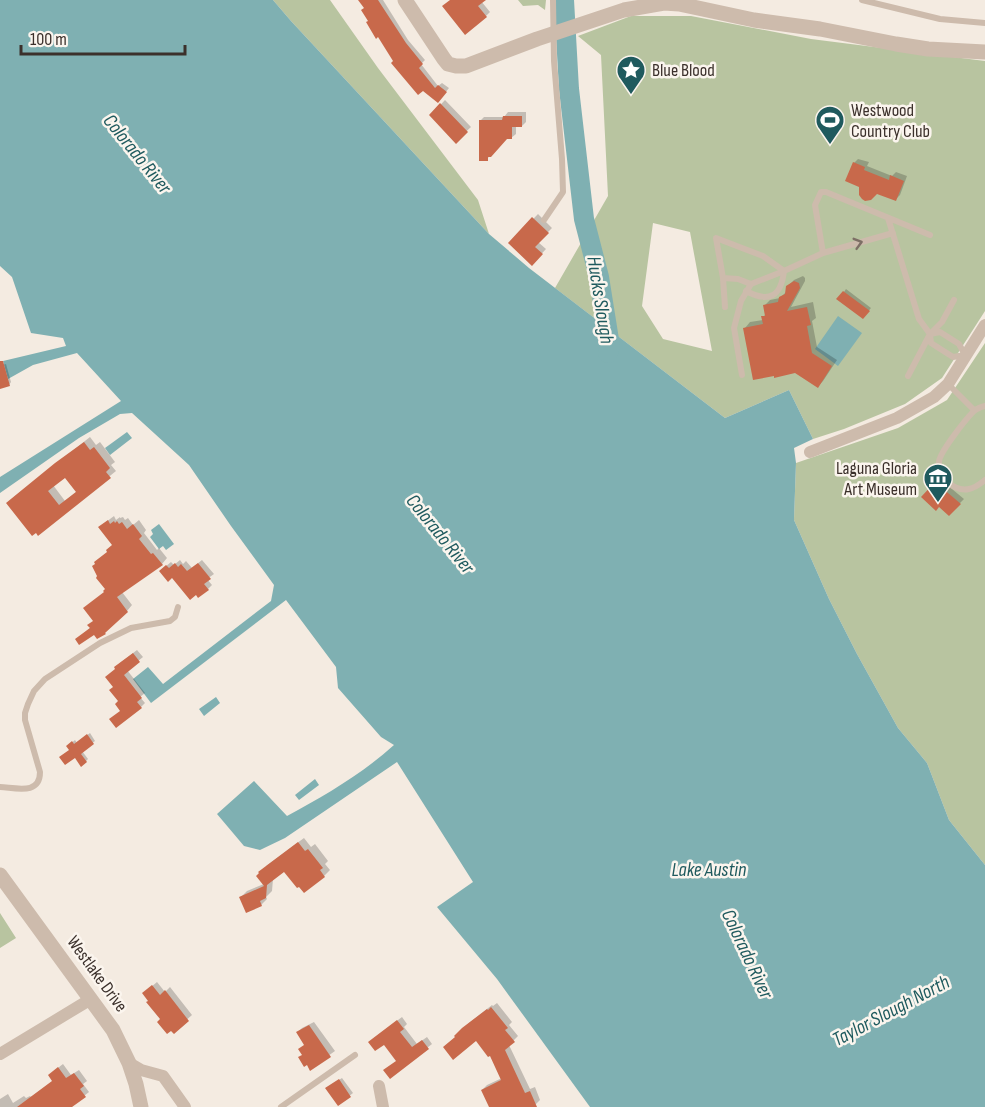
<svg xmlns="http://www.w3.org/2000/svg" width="985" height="1107" viewBox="0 0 985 1107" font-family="'Sofia Sans Condensed',sans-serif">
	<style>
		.green { fill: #b8c4a0; fill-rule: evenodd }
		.water { fill: #7fb0b2 }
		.shadow { fill: #0003; fill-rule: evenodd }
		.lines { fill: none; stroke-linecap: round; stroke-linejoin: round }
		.river { stroke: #7fb0b2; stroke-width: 20 }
		.building { fill: #c8694b; fill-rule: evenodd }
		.service { stroke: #cdbbac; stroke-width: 6 }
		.minor { stroke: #cdbbac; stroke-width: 12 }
		.tertiary { stroke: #cdbbac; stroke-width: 15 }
		.oneway { stroke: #7d6f65 }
		.labels { text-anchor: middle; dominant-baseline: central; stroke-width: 5; stroke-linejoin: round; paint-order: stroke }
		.poi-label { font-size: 18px; fill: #3b302b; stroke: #fbf5ee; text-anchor: start }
		.street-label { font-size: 18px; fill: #3b302b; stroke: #fbf5ee }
		.water-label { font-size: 20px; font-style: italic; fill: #1f5a5e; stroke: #fbf5ee }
	</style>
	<rect width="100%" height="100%" fill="#f4ebe1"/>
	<path class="green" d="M273 0H330L378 68 478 200 489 234 291 21Z
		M518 0H546L545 10 538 5 523 6Z
		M631 16H691L811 39 985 61V311L942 378 905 404 844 429 813 439 789 390 725 418 555 288 608 196 601 55 578 36ZM653 223 690 232 712 351 663 339 642 306Z
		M985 343V865L949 820 927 763 898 728 857 654 829 599 794 520 796 463 898 428 947 400Z
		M0 913 16 938 0 948Z"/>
	<path class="water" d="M0 0H273L291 21 489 234 529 268 725 418 789 390 813 439 794 448 796 463 794 520 829 599 857 654 898 728 927 763 949 820 985 865V1107H590L497 979 437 907 473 882 397 762 285 838 260 850 244 846 217 814 254 781 287 816C324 796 362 774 394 745L381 737 338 688 336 667 286 600 151 703 133 679 148 667 163 684 271 601 274 585 231 526 189 465 132 413 120 414 79 438 0 493V477L121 401 77 353 33 365 8 379 3 361 66 346 63 338 31 333 12 277 0 266Z
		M838 316 862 333 838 366 815 349Z
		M127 432 132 438 110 455 105 448Z
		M159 524 174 544 166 550 163 546 159 549 150 537 153 534 151 530Z
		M216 697 220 703 204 716 199 709Z
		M315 779 319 785 299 800 295 795Z"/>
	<path class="shadow" d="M360 0H383L408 40 425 60 421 64 438 86 442 83 449 88 441 98 395 61 369 21 366 8Z
		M451 0H482L481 1 490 12 486 16Z
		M445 100 471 127 456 141 431 115Z
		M508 112H526V122L522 126H516V134L511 138H507L487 159 480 121 484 117H504Z
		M858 159 869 162 867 166 892 176 896 172 907 176 900 195 896 199 854 163Z
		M538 214 552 228 538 242 546 249 532 264 510 243Z
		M803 276 805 278V281L791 307 813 302 816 318 812 321 817 347 837 360 823 381 818 386 745 328 750 322 763 320V317L766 314 764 306 770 300 780 298 787 291 788 286 794 280Z
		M846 289 871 308 865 315 844 292Z
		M6 364 11 382 9 385 0 387V366Z
		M90 437 96 445 100 442 115 462 111 465 116 471 38 534 14 497ZM65 475 77 491 65 501 53 485Z
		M940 479 964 499 949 514 939 505 923 497Z
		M114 516 116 520 120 517V518L123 517 125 520 128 518 133 525 139 520 146 530 144 533 157 550 159 548 167 558 162 564 122 592 132 605 127 611 77 639 91 627 105 591 109 551 114 545 106 522Z
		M180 560 183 564 186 561 192 568 202 560 214 574 207 579 212 585 208 589 165 567 171 562 174 565Z
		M137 650 143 657 127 670 145 693 140 697 145 703 141 707 121 710 120 701 115 686 117 668 120 663Z
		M90 733 95 741 82 751 88 759 82 765 68 746 75 740 77 743Z
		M304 838 311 847 315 844 328 861 325 864 330 870 324 876 304 891 285 870 273 879 272 891 266 897 267 899 261 905 241 897 247 891 264 884 266 866Z
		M157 982 165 992 170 987 192 1015 174 1031 144 993Z
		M497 1003 512 1022 509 1025 518 1036 509 1045 530 1089 535 1087 540 1100 536 1104 530 1107H490L482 1090 487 1085 502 1078 491 1053 477 1039 456 1037 469 1023 492 1005 493 1006Z
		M402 1017 407 1024 404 1027 417 1044 427 1037 432 1044 390 1077 397 1060 384 1043 374 1038Z
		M314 1022 335 1051 311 1068 304 1054 305 1044 298 1032 302 1028Z
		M63 1064 71 1075 79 1070 87 1081 83 1084 89 1092 70 1107H0V1099L8 1094 13 1103 24 1096 26 1098 30 1096 31 1097 54 1081V1071Z
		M342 1078 353 1093 339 1104 330 1086Z"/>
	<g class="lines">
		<path class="river" d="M564 0 569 89 584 219 599 277 610 346 608 353"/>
	</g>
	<path class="building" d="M358 0H378L406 43 423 64 419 68 435 88 438 85 447 92 438 103 423 91 418 95 391 63 393 61 378 37 376 39 366 22 368 21 361 10 364 8Z
		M450 0H486L478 6 487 17 465 35 442 6Z
		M440 103 468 132 456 144 429 115Z
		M503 116H522V127H512V139H507L491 157H488V161H479V120H502Z
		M853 162 865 167 864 170 889 180 890 175 904 181 896 201 877 194 871 200 865 201 862 199 859 195V187L845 181Z
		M532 217 549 233 535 247 543 254 532 266 508 243Z
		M794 281 799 283 800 288 787 311 807 307 811 325 807 326 812 353 832 366 818 388 795 373 774 378V376L753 380 743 328 763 324 761 316H765L763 305 778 302 779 297 785 294 786 286Z
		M843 291 870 311 863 319 836 299Z
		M0 361H3L10 386 0 389Z
		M84 442 90 450 94 447 110 468 106 472 111 478 38 536 36 533 32 536 6 503 55 463ZM65 478 76 492 59 505 48 491Z
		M935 482 961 504 949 516 939 507 936 511 921 497Z
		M108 520 110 524 114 521 115 523 117 521 119 524 122 522 127 529 133 524 142 536 139 539 151 554 153 553 163 565 117 597 128 612 105 633 106 634 97 639 94 635 79 645 75 639 90 628 87 625 93 621 83 608 104 592 103 591 105 589 96 578 97 576 92 566 95 564 94 562 107 552 106 550 112 545 98 527Z
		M175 563 178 567 181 564 187 571 198 563 211 579 204 584 209 590 198 598 196 595 190 600 172 578 168 582 159 571 166 565 169 568Z
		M133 653 140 662 124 675 142 698 137 702 142 708 116 728 109 719 120 711 115 704 118 701 109 690 113 687 105 677 115 669 114 667Z
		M87 734 94 744 81 754 87 762 81 767 75 758 65 765 59 757 69 750 66 746 72 741 74 744Z
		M298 842 305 851 308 849 323 868 320 870 325 877 304 893 299 887 297 888 284 872 267 885 266 898 260 901 262 906 246 913 239 897 264 886 256 876 259 873 258 872Z
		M152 985 160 995 165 990 189 1021 174 1034 171 1031 167 1034 157 1022 160 1019 146 1002 148 1001 142 993Z
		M491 1007 508 1028 505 1030 515 1042 505 1050 525 1093 530 1091 537 1107H489L481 1090 501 1080 490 1056 488 1057 476 1041 453 1060 443 1047 455 1037 454 1036 462 1028 487 1009 488 1010Z
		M397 1020 404 1029 400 1032 412 1047 422 1040 429 1049 390 1079 383 1070 396 1061 384 1045 375 1051 368 1042Z
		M309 1025 331 1057 310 1071 307 1065 304 1067 298 1057 302 1055 298 1049 304 1045 296 1032Z
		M58 1067 66 1078 74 1073 84 1086 80 1089 86 1097 72 1107H17L52 1081 48 1075Z
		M339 1079 351 1097 338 1106 325 1088Z"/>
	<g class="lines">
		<path class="service" d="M862 0 940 19 985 23
			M888 218 919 319 930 334
			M544 220 563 192 562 159 554 61 553 0
			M823 253 893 233
			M723 278 725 307
			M746 291C769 303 781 297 784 271L751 284
			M940 332 959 344 965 355 953 357 931 343 930 334Z
			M742 375 734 328 741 301 751 284 738 279 723 278 716 238 763 256 784 271 823 253 815 205 821 192H826L930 235
			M908 376 930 334 942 322 954 300
			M948 384 974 410
			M985 406C981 407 976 409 973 412 966 419 939 453 939 462 938 477 954 492 969 489 975 488 980 484 985 480
			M0 787C17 788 40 795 40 772L25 720V713L28 704 34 691 45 679 100 643 131 628 170 621 175 617 178 607
			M281 1107 355 1055"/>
		<path class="minor" d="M810 452 897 418 934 397 948 384 985 325
			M0 1054 91 999
			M129 1063 141 1070 163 1076 185 1107
			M379 1086 383 1107"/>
		<path class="tertiary" d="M405 0 444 59 448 64 456 66H466L537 39 624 10 664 3 679 4 754 20 820 29 896 44 928 49 985 52
			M0 875 113 1030 129 1063 136 1084 141 1107"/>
	</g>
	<defs><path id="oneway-chevron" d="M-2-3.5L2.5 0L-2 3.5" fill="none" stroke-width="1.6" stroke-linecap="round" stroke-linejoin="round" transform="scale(1.5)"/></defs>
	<use class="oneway" href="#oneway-chevron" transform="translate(858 243) rotate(-16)"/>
	<defs>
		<g id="sight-pin" transform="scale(1.5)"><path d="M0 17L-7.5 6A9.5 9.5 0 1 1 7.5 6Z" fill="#1f5a5e" stroke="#fbf5ee"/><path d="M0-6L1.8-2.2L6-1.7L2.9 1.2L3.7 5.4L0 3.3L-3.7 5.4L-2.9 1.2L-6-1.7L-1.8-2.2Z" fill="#fff"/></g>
		<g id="stadium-pin" transform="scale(1.5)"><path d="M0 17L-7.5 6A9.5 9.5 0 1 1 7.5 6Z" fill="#1f5a5e" stroke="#fbf5ee"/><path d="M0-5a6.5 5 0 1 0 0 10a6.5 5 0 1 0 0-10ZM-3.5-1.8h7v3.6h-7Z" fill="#fff"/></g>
		<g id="museum-pin" transform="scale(1.5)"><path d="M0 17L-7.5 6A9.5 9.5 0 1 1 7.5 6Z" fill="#1f5a5e" stroke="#fbf5ee"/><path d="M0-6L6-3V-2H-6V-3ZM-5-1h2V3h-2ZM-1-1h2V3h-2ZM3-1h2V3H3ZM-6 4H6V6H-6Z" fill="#fff"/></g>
	</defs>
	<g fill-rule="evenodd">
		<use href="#sight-pin" x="631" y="70"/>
		<use href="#stadium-pin" x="830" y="120"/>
		<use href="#museum-pin" x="938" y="478"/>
	</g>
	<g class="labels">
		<g class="poi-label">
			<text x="652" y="70">Blue Blood</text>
			<text x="851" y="110">Westwood<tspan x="851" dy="21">Country Club</tspan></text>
			<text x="917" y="468" text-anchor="end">Laguna Gloria<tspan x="917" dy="21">Art Museum</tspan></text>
		</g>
		<g class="street-label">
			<text transform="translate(97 974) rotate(54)">Westlake Drive</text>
		</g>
		<g class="water-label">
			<text transform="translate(137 154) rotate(51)">Colorado River</text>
			<text transform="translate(600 300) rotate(81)">Hucks Slough</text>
			<text transform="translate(440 534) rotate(51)">Colorado River</text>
			<text x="709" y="870">Lake Austin</text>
			<text transform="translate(747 954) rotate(65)">Colorado River</text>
			<text transform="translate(891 1011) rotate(-28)">Taylor Slough North</text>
		</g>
	</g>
	<path d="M21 45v9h164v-9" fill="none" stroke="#3b302b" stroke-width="3"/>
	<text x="30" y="45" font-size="18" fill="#3b302b" stroke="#fbf5ee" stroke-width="4.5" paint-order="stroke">100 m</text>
</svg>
